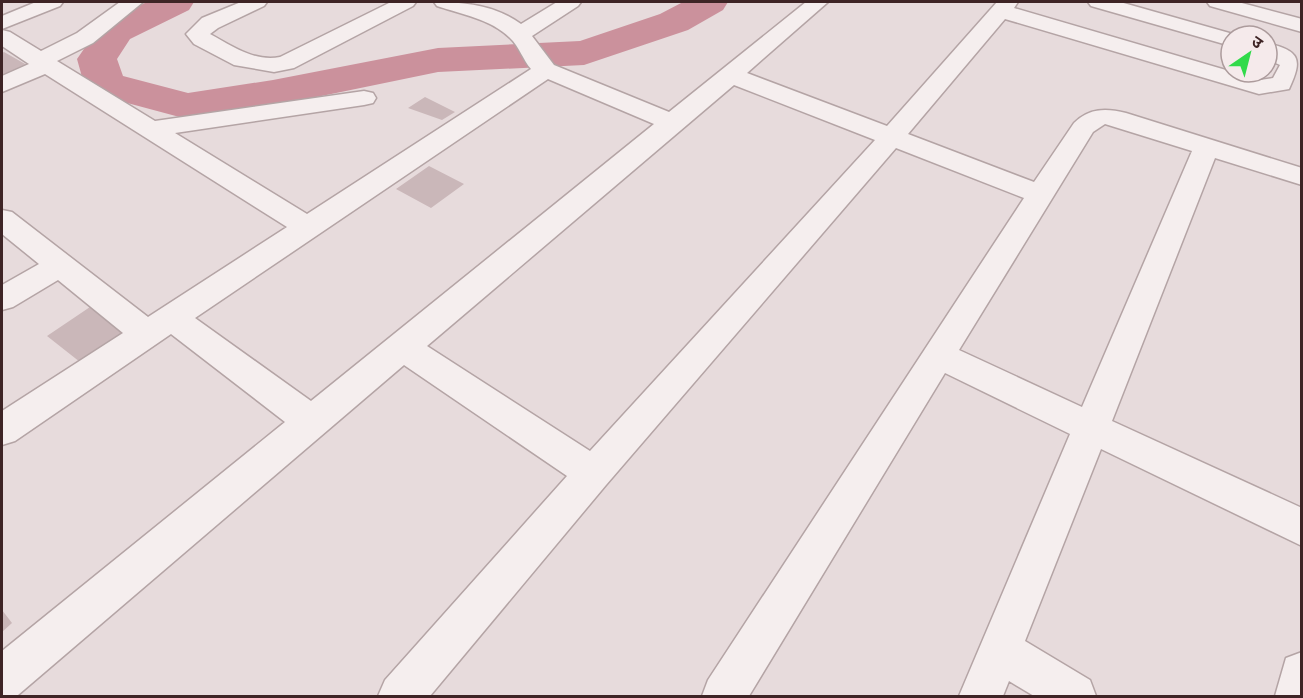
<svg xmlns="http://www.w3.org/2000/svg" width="1303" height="698" viewBox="0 0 1303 698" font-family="'Work Sans','Noto Sans Devanagari',sans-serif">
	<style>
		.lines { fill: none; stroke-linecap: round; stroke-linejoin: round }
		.river { fill: #cb919c; fill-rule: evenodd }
		.building { fill: #cab7b9 }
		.street-casing { stroke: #b4a4a5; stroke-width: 3 }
		.street { fill: #f5eeee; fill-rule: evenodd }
	</style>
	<rect width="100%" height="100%" fill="#e7dbdc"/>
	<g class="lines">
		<path class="river" d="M147 2H194L189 10 130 39 117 59 123 76 188 93 273 80 438 48 580 41 660 14 683 2H728L723 10 688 30 584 65 438 72 273 106 187 119 90 93 84 84 77 59 102 23Z"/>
	</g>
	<path class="building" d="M4 52 27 65 2 76V53Z
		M425 97 455 112 442 120 408 108Z
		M429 166 464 184 431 208 396 189Z
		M90 307 124 332 80 362 47 336Z
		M2 610 12 623 2 632Z"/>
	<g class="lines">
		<g class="street-casing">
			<path id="street" d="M36 2H63L60 6 2 29V16Z
				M120 2H143L93 43 57 61 155 121 364 91 373 93 376 98 373 103 364 105 175 133 307 214 531 69C523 60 519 46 510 38 491 19 461 14 437 6L434 2C465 2 495 5 521 24L557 2H581L578 6 532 36 554 65 669 112 806 2H828L747 73 887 126 997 2H1018L1014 8 1260 80 1273 78 1280 65 1267 59V43C1300 51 1303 59 1289 89L1259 94 1005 19 908 134 1034 182 1074 123C1089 108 1106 108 1126 113L1302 168V185L1215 158 1112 421 1302 508V546L1101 449 1025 641 1090 680 1096 696H1034L1009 681 1003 696H959L1070 434 945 373 749 696H702L708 680 1024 198 896 148 606 485 430 696H378L385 680 567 476 404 365 18 695 2 696V651L285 422 171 334 15 441 2 445V411L123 333 58 280 13 307 2 310V285L39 264 2 234V210L12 212 148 317 287 227 45 74 2 92V76L29 64 2 46V30L10 32 41 51 77 33ZM548 79 654 124 311 401 195 318ZM734 85 875 140 590 451 427 346ZM1105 124 1192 151 1082 407 959 350 1093 132Z
				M241 2H267L264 6 218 28 210 34C232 46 254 62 280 57L391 2H416L413 6 294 68 274 72 234 65 194 44 186 34 202 18Z
				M1088 2H1120L1240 36H1231V46L1091 6Z
				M1207 2H1238L1302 19V32L1210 6Z
				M1302 652V696H1275L1286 658Z"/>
		</g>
		<use href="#street" class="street"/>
	</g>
	<rect width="1303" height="698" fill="none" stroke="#3e2425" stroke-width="6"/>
	<g transform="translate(1249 54) rotate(35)"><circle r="28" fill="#f5eaeb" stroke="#ac9b9c" stroke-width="1.5"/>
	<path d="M0-4.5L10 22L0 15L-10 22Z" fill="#31da4a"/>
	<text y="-9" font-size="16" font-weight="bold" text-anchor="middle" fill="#3e2425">उ</text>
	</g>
</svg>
